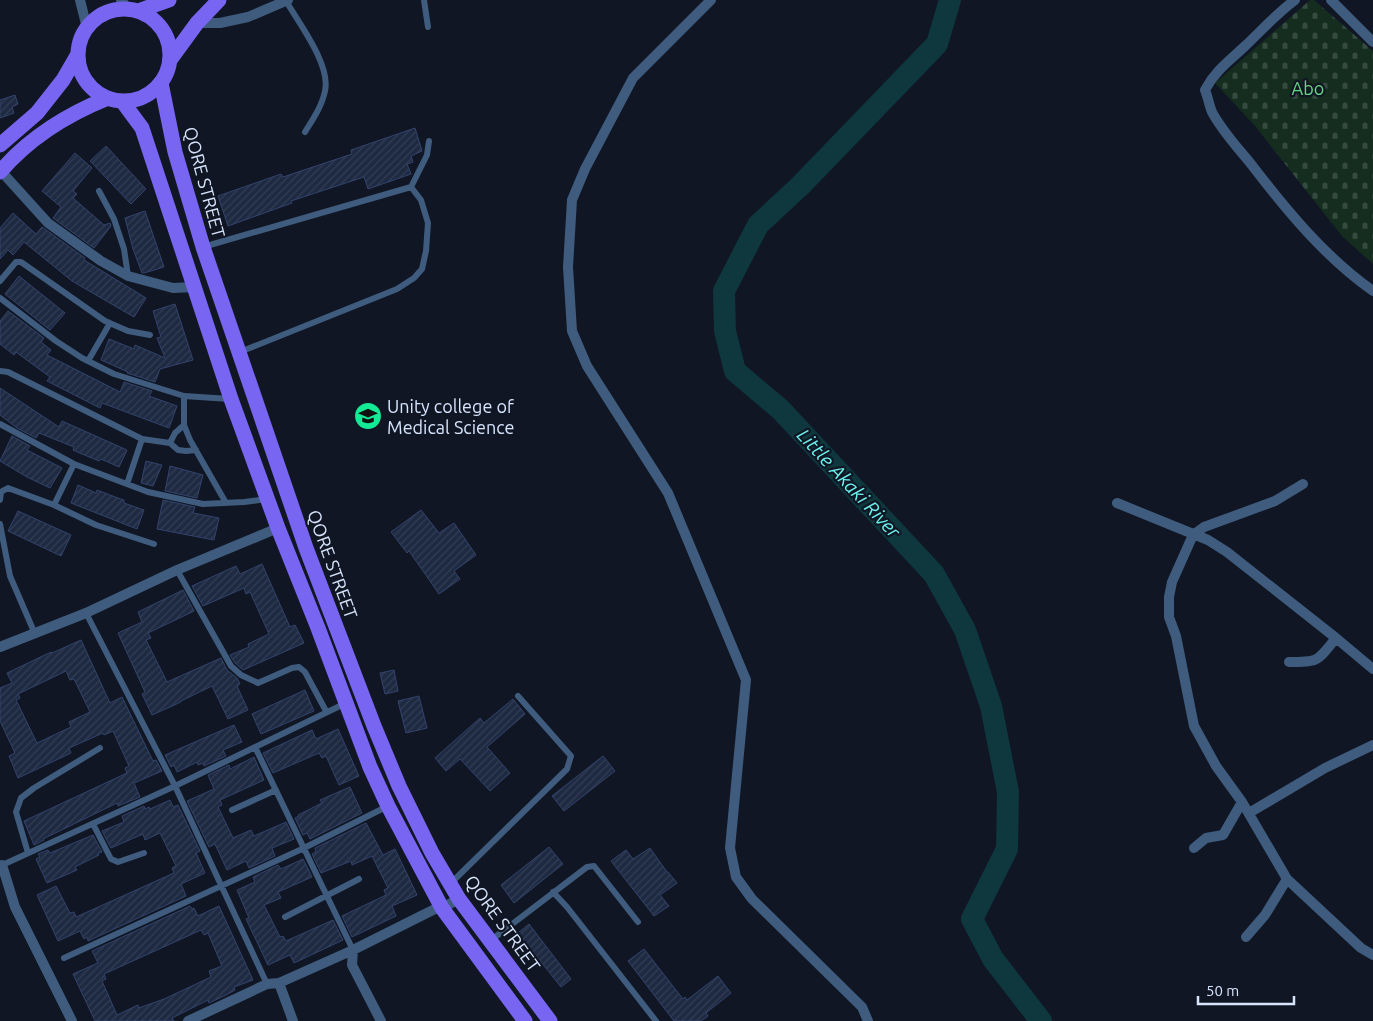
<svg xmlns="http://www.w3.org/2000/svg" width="1373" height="1021" viewBox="0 0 1373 1021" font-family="Ubuntu,sans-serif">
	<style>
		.cemetery { fill: url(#cemetery-stones) }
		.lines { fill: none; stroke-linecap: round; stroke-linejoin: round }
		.river { stroke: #0e373e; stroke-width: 22 }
		.building { fill: url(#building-hatch); stroke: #32436d; fill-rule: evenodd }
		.service { stroke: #3f5c7e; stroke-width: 6 }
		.minor { stroke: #3f5c7e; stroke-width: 10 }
		.tertiary { stroke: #3f5c7e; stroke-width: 10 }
		.primary { stroke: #7866f3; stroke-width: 15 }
		.labels { text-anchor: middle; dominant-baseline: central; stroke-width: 4.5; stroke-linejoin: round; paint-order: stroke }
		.park-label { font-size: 18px; fill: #67d683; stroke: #101623 }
		.street-label { font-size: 18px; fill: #d6e4fc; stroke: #101623 }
		.poi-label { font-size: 18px; fill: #d6e4fc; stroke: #101623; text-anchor: start }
		.water-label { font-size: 19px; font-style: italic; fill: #6cf3ef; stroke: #101623 }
	</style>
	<defs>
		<pattern id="cemetery-stones" width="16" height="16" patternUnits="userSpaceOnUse" patternTransform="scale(1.25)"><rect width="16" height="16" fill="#142d1f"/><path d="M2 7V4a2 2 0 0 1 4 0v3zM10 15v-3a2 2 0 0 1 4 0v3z" fill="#354b40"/></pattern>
		<pattern id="building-hatch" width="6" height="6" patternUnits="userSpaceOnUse" patternTransform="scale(1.25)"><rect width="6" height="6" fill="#1e2942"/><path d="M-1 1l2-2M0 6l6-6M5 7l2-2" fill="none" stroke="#333e55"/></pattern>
	</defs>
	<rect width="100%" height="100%" fill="#101623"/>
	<path class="cemetery" d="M1310 0H1314L1373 51V264L1342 236 1255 126 1215 83Z"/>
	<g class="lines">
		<path class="river" d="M950 0 937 44 801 185 758 225 724 291 725 331 735 371 781 410 934 574 965 630 991 706 1008 792 1007 849 972 919 993 959 1041 1021"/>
	</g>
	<path class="building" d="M15 95 18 104 12 107 14 113 0 118V100Z
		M415 128 422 151 411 156 413 162 407 164 411 174 368 189 364 177 291 201 292 203 228 226 218 196 281 174 283 177 352 154 351 150Z
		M106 146 146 189 131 204 90 161Z
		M75 153 92 168 73 191 77 194 73 198 104 225 110 223 111 226 94 248 53 218 61 207 42 191Z
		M145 211 164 267 144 273H142L133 249 125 218Z
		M13 213 36 234 42 227 85 258 84 260 146 298 134 317 72 281 24 242 13 255 8 250 0 259V228Z
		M19 276 65 313 50 330 5 294Z
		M175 304 193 360 160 369 155 382 127 373 128 372 101 360 109 339 134 349 135 345 165 358 157 338 161 337 153 311Z
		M8 311 44 338 41 342 51 350 47 355 120 392 124 382 152 391 149 396 177 406 169 428 102 403 100 408 47 381 50 377 16 352 14 355 0 344V321Z
		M0 388 59 427 62 421 127 450 119 467 101 459 99 461 82 454 73 450 74 447 39 433 36 438 17 428 0 415Z
		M12 436 30 446 27 450 62 468 50 488 27 477 0 461Z
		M146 461 162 465 153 486 141 483Z
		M170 466 203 475 197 498 165 491Z
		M78 485 96 493 97 490 118 498 124 500V503L144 510 137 529 71 503Z
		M163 500 195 507 193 513 219 518 214 540 157 529Z
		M421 510 439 533 454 523 476 555 454 571 460 579 439 594 409 551 407 553 391 532Z
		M18 511 71 535 61 556 8 531Z
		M262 564 290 627 295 625 304 643 243 670 235 663 230 655 249 647 248 644 269 634 250 592 246 594 244 588 203 606 192 586 236 566 240 574Z
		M183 590 194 611 148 633 151 638 146 640 167 682 221 658 227 670 237 678 240 684 237 686 248 710 228 719 212 686 181 701V702L152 715 142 694 145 692 118 633 142 622 138 612Z
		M81 640 110 703 122 697 153 761 156 760 162 771 134 783 140 797 118 806 117 803 43 839 44 840 34 845 24 821 127 773 125 768 129 766 113 731 104 735 103 733 69 748 71 753 18 778 9 756 15 753 0 721V688L12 683 7 673 51 652 52 653ZM66 671 70 680 74 679 90 712 69 722 71 727 37 743 16 700 20 698 18 694Z
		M394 670 398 691 385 694 380 673Z
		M305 690 314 711 261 734 252 714Z
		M419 696 427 728 406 733 398 701Z
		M513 699 525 714 487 747 510 773 490 791 460 759 446 771 435 758 480 718 484 723Z
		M234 725 242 742 223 750 226 756 204 766 203 763 198 765 197 762 177 772 174 765 171 767 165 755Z
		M338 729 359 776 339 785 326 756 322 758 319 753 273 773 263 753 312 730 316 739Z
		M603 756 615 771 564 811 552 796Z
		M254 757 264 780 220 800 222 805 218 807 233 838 251 830 254 836 286 822 294 839 272 848 275 856 249 868 246 861 227 870 215 844 209 847 187 801 214 789 208 775 229 765 230 769Z
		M350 787 362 813 310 839 307 833 303 835 295 818 299 816 298 815 322 803 320 800Z
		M170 800 173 807 178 805 200 851 196 853 205 873 181 884 186 896 88 941 87 937 84 939 80 931 58 941 37 895 56 886 70 913 74 912 76 917 174 873 172 868 176 866 160 833 145 840 143 834 111 848 102 831 124 822 122 816 144 806 145 809 149 807 150 809Z
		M366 823 383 855 395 849 417 895 392 906 396 916 352 937 342 916 386 895 384 890 388 888 372 856 352 865 351 861 321 873 312 854 316 852 315 848Z
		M93 835 102 852 98 853 99 855 75 867 77 870 47 883 36 859 40 857 38 854 48 850 50 853Z
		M549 847 563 864 514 903 501 885Z
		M650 848 667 872H668L677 883 660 895 669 906 654 916 611 861 626 850 633 859Z
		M303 859 312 877 278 892 281 898 264 905 280 937 283 936 286 941 333 920 343 940 294 963 290 955 268 965 246 919 249 918 237 890 255 882 253 877 278 865 281 869Z
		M190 906 192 909 194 908 198 916 219 906 253 980 234 987 235 990 226 995 209 1003 208 1000 172 1018 174 1021H95L73 974 98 963 92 951ZM201 930 204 935 208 933 222 966 209 971 211 977 164 999 139 1008 138 1005 117 1015 102 981 106 979 104 974Z
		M529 924 571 979 561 987 518 933Z
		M644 949 683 999 685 997 687 1000 718 976 731 993 706 1013 708 1016 701 1021H674L628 961Z"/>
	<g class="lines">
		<path class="service" d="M424 0 428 27
			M286 1C299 23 331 65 325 91 322 106 313 119 305 132
			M99 191 114 219 124 249 128 276
			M203 247 411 187 427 155 429 141
			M0 281 16 262H21L105 321 128 331 150 335
			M0 298 56 341 82 358 114 374 184 396 230 399
			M240 352 397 289 414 278 422 269 426 251 428 223 421 200 411 187
			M88 361 110 323
			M0 371 8 372 142 439 170 443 178 450 186 451 196 450
			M184 396V425L190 440 226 503
			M0 424 74 464 148 492 203 504 244 502 267 499
			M170 443 175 433 184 425
			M127 484 142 439
			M0 500 1 492 8 488 54 505 96 525 154 544
			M54 505 74 464
			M0 524 10 576 35 634
			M177 570 231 666 241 675 258 683 292 668 299 667 305 672 326 711
			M86 613 175 786 267 984
			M255 747 353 950
			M232 810 276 790
			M93 824 111 859 118 862 144 853
			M28 853 16 812 21 798 34 788 100 748
			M0 866 175 786 346 703
			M450 884 567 769 571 756 518 696
			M553 892 567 907 656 1021
			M285 917 359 879
			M490 941 587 867 594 866 638 922
			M64 958 302 849 388 806"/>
		<path class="minor" d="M711 0 633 78 585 169 572 200 568 267 572 331 587 366 668 493 746 680 730 848 736 877 752 899 862 1007 868 1021
			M1295 0C1276 14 1261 31 1244 47 1229 61 1215 71 1205 90 1208 97 1209 105 1212 112 1222 131 1238 148 1251 164 1287 211 1325 257 1373 291
			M1331 0 1373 42
			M197 23H220L248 17 288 0
			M1 171 48 223 101 261 128 276 173 288 194 287
			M1303 484 1275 501 1204 527 1193 535 1172 582 1169 597V617L1176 636 1194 726 1216 766 1242 802 1287 879 1361 948 1373 955
			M1117 503 1208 540 1227 552 1336 638 1373 669
			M0 647 86 613 177 570 278 528
			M1289 662C1320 662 1317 661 1336 638
			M1249 813 1325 768 1373 745
			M1194 848 1206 838 1223 835 1242 802
			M2 865 15 907 72 1021
			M1246 937 1265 915 1287 879
			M353 950 352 965 381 1021
			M279 983 293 1021
			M188 1021 267 984 279 983 353 950 435 909 442 908 459 899"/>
		<path class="tertiary" d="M80 0 87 28
			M121 0 128 9"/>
		<path class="primary" d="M78 55a46 46 0 1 1 92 0a46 46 0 1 1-92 0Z
			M138 11 169 0
			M170 60 197 23 219 0
			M161 83 175 152 203 247 306 548 374 726 399 786 432 853 459 899 550 1021
			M122 101 142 128 231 399 278 528 318 628 370 767 388 806 442 908 525 1021
			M0 145 37 113 63 80 78 54
			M0 172C29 138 68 114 108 98"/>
	</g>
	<defs>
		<g id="university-disc" transform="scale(1.4375)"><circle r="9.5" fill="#13ea95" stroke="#101623"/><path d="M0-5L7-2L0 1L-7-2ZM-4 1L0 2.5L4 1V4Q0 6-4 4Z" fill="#111"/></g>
	</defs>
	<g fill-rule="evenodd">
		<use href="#university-disc" x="368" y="416"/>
	</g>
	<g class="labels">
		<g class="park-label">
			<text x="1308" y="88">Abo</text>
		</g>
		<g class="street-label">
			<text transform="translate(205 182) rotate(75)">QORE STREET</text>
			<text transform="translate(333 564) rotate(70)">QORE STREET</text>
			<text transform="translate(503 923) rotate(54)">QORE STREET</text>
		</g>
		<g class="poi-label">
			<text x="387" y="406">Unity college of<tspan x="387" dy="21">Medical Science</tspan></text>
		</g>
		<g class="water-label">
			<text transform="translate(849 483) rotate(47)">Little Akaki River</text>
		</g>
	</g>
	<path d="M1198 996v8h96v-8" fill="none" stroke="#d6e4fc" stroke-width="2.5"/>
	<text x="1206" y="996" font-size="15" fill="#d6e4fc" stroke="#101623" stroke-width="4" paint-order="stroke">50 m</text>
</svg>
